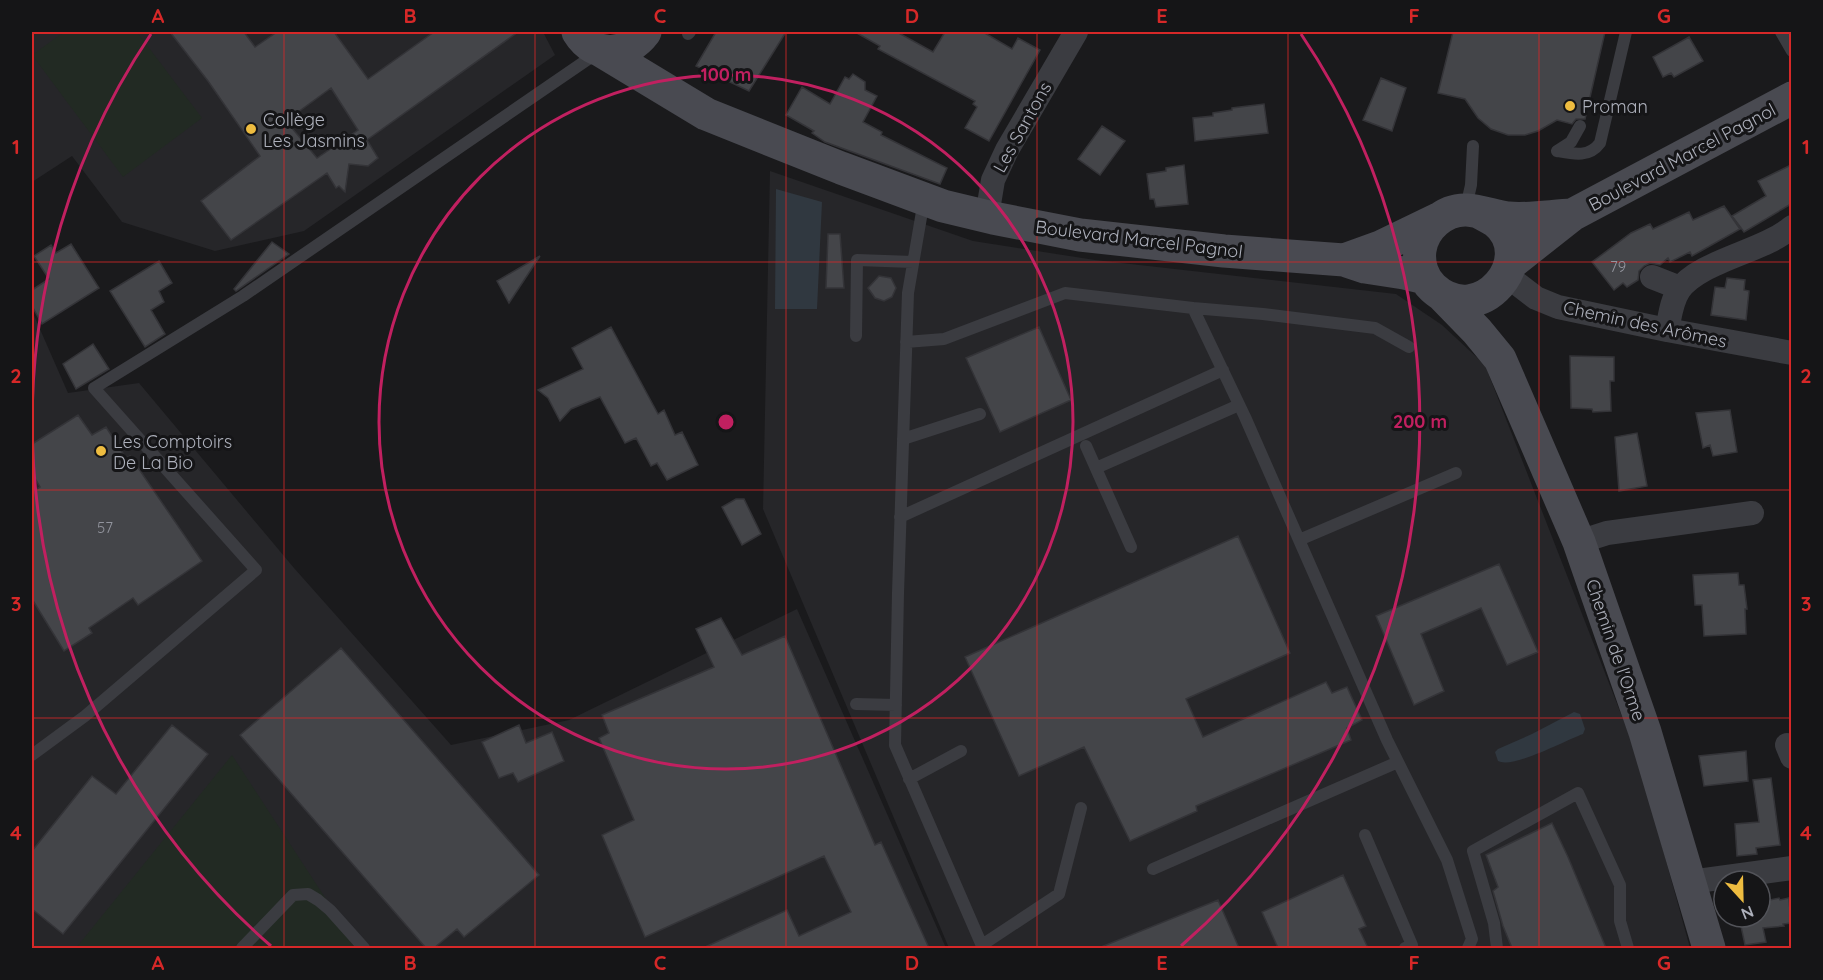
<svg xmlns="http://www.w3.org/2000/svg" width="1823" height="980" viewBox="0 0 1823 980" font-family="Quicksand,sans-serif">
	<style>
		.built { fill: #262629 }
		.green { fill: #222a23 }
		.water { fill: #303840 }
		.building { fill: #444549; stroke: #343438; stroke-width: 1.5; fill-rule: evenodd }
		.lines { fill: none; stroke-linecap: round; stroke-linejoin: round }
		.lane { stroke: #3b3c41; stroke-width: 12 }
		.street { stroke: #3b3c41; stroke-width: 24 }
		.secondary { stroke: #494a51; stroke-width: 33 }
		.grid { fill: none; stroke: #d62828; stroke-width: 1.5; stroke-opacity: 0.55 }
		.ring { fill: none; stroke: #c12060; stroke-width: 3 }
		.poi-dot { fill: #eebc40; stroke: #151517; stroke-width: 2 }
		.labels { text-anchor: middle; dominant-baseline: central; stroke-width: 6; stroke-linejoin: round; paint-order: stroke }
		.number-label { font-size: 15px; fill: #93959e }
		.poi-label { font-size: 18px; fill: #adb0bb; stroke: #151517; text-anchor: start }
		.street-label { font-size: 18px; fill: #adb0bb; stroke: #151517 }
		.centre { fill: #c12060; stroke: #151517; stroke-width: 3 }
		.ring-label { font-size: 18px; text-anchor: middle; font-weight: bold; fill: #c12060; stroke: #151517; stroke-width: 6; stroke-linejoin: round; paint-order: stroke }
		.neatline { fill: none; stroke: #d62828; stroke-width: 2 }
		.grid-label { font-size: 20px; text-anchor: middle; font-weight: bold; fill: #d62828 }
	</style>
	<rect width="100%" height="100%" fill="#1a1a1c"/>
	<path class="built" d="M32 32H543L555 55 304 231 215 251 122 222 72 156 32 182Z
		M770 171 973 241 1095 260 1396 294 1442 325 1485 365 1637 755 1690 948H949L763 509Z
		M32 311 68 393 139 383 294 568 451 745 569 720 797 609 946 948H32Z"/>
	<path class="green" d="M64 32H137L202 118 123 177 32 55Z
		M232 755 358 948H76Z"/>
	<path class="water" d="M776 189 822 202 817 309H775Z
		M1574 712 1580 714 1585 729 1583 734C1566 740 1513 769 1498 761L1495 752 1498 749 1532 734Z"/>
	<path class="building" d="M170 32H244L255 47 277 32H334L368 79 434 32H518L367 140 378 158 368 166 349 164 345 192 339 186 336 188 327 173 231 240 201 201 260 156 208 81ZM331 88 358 130 317 158 286 121Z
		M716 32H786L749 91 696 66Z
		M855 32H897L933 52 945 32H983L1012 49 1018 38 1040 50 989 141 965 128 977 107 973 104 975 101 878 49 880 46Z
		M1453 32H1605L1585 119H1576L1572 124 1557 120 1538 131 1525 135H1508L1491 129 1478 118 1465 99 1438 93Z
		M1689 37 1703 61 1674 77 1671 73 1663 77 1653 57Z
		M853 74 865 82V90L877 96 863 122 882 132 881 135 947 168 940 184 825 142 812 133 814 131 786 115 802 87 830 104 845 77 849 79Z
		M1381 78 1406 88 1392 131 1363 120Z
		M1264 104 1268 133 1195 141 1193 118 1213 116V113L1232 110V108Z
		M1102 126 1125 141 1100 175 1078 159Z
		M1184 165 1188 204 1156 207 1154 199H1150L1147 174 1166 171V168Z
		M1791 165V204L1744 232 1732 216 1766 196 1758 181Z
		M1724 206 1740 229 1692 256 1690 252 1670 262 1668 258 1660 265 1650 263 1644 266 1639 271 1638 280 1627 287 1623 283 1614 290 1592 262 1631 233 1650 224 1653 229 1689 212 1693 220Z
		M828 234H840L844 288H826Z
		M272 242 289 254 236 291 234 289Z
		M71 244 99 288 42 324 32 306V290L49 279 34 256 51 245 56 253Z
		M540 256 509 303 497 281Z
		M159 261 172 283 159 291 164 302 151 310 165 334 145 347 110 291Z
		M879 276 891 278 896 288 892 297 884 301 875 298 868 288Z
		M1727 278 1745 280 1744 290 1749 291 1746 320 1711 315 1715 287 1725 288Z
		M611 327 658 414 664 410 675 435 682 432 698 465 667 480 657 463 651 466 636 438 625 443 600 397 571 409 560 421 548 398 538 390 583 369 572 348Z
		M1039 327 1071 400 1000 432 966 358Z
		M93 344 109 369 76 389 63 364Z
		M1570 356 1614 357V381H1610L1611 411 1593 412 1592 409 1571 408Z
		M1730 410 1737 452 1713 456 1710 445 1703 448 1696 413Z
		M78 415 92 435 106 427 126 458 130 456 202 561 138 605 133 598 89 628 92 633 64 651 32 599V492L40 487 32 473V444Z
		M1637 433 1647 486 1619 491 1615 437Z
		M736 499H744L761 534 742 545 722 507Z
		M1238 536 1290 653 1186 699 1203 737 1326 682 1332 693 1347 687 1362 720 1347 728 1351 740 1196 806 1197 811 1130 841 1084 747 1019 776 965 657Z
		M1499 564 1538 652 1507 665 1481 608 1421 634 1444 691 1414 705 1376 616Z
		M1738 573 1739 585H1744L1747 609H1745L1746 634 1704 636 1702 605H1695L1693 575Z
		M721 618 742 655 785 636 875 845 881 842 929 948H703L787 910 799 936 851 912 824 856 645 937 602 835 634 820 599 738 609 733 602 715 714 667 696 629Z
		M341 648 539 875 464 937 457 929 434 948H426L240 735Z
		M172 725 208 754 63 934 32 909V851L92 776 116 794Z
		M519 725 526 743 552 732 564 761 518 782 513 773 499 778 482 742Z
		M1746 751 1748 781 1704 786 1699 756Z
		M1771 778 1780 845 1756 848 1757 854 1737 856 1735 824 1759 822 1753 780Z
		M1552 823 1568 857 1606 948H1512L1503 926 1493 891 1498 887 1486 855Z
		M1343 875 1366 926 1359 929 1368 948H1278L1262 912Z
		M1779 898 1780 900 1789 898 1791 923 1783 924 1784 926 1763 928 1766 942 1745 945 1739 917H1760V902Z
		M1218 900 1239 948H1101V947Z"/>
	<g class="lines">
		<path class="lane" d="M1781 32 1792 51
			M688 34 690 32
			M1557 151C1573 154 1589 158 1600 143L1626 32
			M1557 151 1571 142 1580 126
			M924 200 908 293 898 593 895 745 983 948
			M1466 207 1471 185 1473 146
			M1193 308 1263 314 1375 328 1409 347
			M856 336 857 260 913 262
			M906 342 944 339 1065 293 1193 308 1245 417 1387 740 1447 860 1472 939 1468 948
			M903 439 980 414
			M1086 446 1131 547
			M1096 468 1239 405
			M900 517 1223 370
			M1299 540 1456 473
			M856 704 896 705
			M32 755 85 716 256 570 94 388 243 296 597 53
			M909 779 961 751
			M1365 835 1412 945 1405 948
			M1153 869 1398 762
			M982 945 1059 894 1081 808
			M242 948 293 895 308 894 318 900 330 910 364 948
			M1497 948 1494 923 1473 851 1578 793 1620 885V921L1628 948"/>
		<path class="street" d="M987 216 993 180 1007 150 1076 32
			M1506 275 1536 298 1558 307 1667 330 1792 353
			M1652 277 1680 288
			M1667 330C1670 317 1671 302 1679 290 1699 261 1763 252 1792 227
			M1579 542 1607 533 1752 513
			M1787 745 1792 757
			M1690 882 1792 868"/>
		<path class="secondary" d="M578 32C595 60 627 56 645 32
			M600 50 706 114 841 168 943 206 993 218 1080 235 1224 251 1344 260 1365 267 1404 273 1425 278
			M1479 212C1484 215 1490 218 1495 221 1541 258 1480 331 1433 288 1423 279 1418 264 1420 250 1423 228 1444 209 1467 210 1481 211 1494 216 1508 218 1528 220 1551 216 1572 215
			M1344 260 1380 247 1438 219
			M1510 264 1572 215 1792 98
			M1442 295 1477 331 1500 359 1579 542 1645 732 1709 948"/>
	</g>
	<path class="grid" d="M284 32V948M535 32V948M786 32V948M1037 32V948M1288 32V948M1539 32V948M32 262H1792M32 490H1792M32 718H1792"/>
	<g class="ring">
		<circle cx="726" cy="422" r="347"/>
		<path d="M271 946A694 694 0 0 1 151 34M1301 34A694 694 0 0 1 1181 946"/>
	</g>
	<g class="poi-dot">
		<circle cx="1570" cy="106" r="6"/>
		<circle cx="251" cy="129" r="6"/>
		<circle cx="101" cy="451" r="6"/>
	</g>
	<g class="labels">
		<g class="number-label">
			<text x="1618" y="266">79</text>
			<text x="105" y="527">57</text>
		</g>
		<g class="poi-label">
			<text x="1582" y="106">Proman</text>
			<text x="263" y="119">Collège<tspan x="263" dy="21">Les Jasmins</tspan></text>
			<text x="113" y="441">Les Comptoirs<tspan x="113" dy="21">De La Bio</tspan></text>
		</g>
		<g class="street-label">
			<text transform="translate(1022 127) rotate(-61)">Les Santons</text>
			<text transform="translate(1682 157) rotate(-28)">Boulevard Marcel Pagnol</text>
			<text transform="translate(1139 239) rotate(7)">Boulevard Marcel Pagnol</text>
			<text transform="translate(1645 324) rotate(12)">Chemin des Arômes</text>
			<text transform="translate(1616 650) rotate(71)">Chemin de l'Orme</text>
		</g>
	</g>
	<circle cx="726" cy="422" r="9" class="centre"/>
	<g class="ring-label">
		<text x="726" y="81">100 m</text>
		<text x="1420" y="428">200 m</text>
	</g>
	<rect width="1823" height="980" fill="none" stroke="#151517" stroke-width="66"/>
	<g transform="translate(1742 899) rotate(158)"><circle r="28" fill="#151517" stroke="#525359" stroke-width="1.5"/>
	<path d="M0-4.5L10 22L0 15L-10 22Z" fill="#eebc40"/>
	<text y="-9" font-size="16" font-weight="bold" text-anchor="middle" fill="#adb0bb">N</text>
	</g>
	<rect x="33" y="33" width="1757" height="914" class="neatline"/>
	<g class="grid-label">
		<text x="158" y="23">A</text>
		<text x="410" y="23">B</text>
		<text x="660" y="23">C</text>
		<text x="912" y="23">D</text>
		<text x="1162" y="23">E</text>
		<text x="1414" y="23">F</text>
		<text x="1664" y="23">G</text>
		<text x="16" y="154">1</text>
		<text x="1806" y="154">1</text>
		<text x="16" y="383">2</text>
		<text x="1806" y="383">2</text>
		<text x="16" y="611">3</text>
		<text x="1806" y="611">3</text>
		<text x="16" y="840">4</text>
		<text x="1806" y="840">4</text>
		<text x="158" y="970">A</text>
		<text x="410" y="970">B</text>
		<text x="660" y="970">C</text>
		<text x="912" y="970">D</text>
		<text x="1162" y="970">E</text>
		<text x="1414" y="970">F</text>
		<text x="1664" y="970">G</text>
	</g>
</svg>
